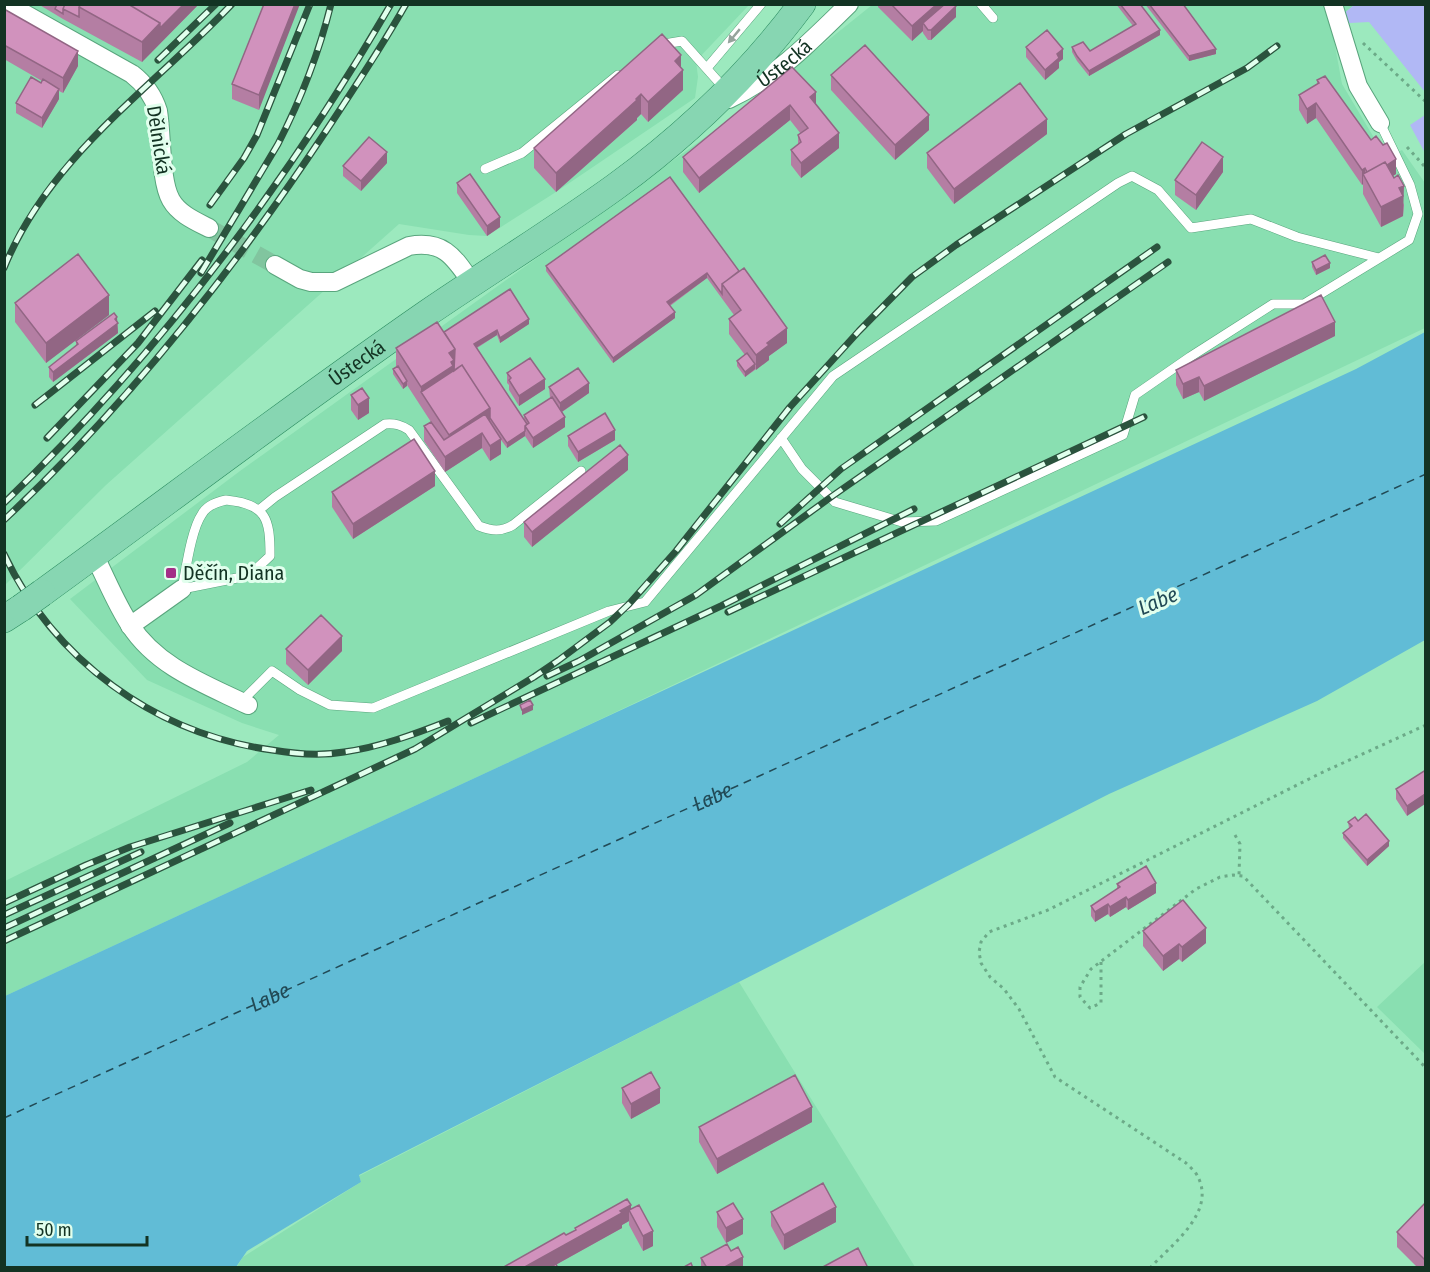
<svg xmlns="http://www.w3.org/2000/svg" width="1430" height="1272" viewBox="0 0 1430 1272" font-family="'Fira Sans Condensed',sans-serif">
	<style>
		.built { fill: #89dfb1 }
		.green { fill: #b1b8f5 }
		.water { fill: #61bcd6 }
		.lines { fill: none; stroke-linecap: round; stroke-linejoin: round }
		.ferry { stroke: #224a56; stroke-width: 1.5; stroke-dasharray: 8 6; stroke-linecap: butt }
		.minor-tunnel { stroke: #81c59f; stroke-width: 18; stroke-dasharray: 18 9; stroke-linecap: butt }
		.service-casing { stroke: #59a57d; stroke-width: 10 }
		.minor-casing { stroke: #59a57d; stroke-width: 20 }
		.primary-casing { stroke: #2a8b5f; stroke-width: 28 }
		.path { stroke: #6caa88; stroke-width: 3; stroke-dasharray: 3 4.5; stroke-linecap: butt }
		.service { stroke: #fff; stroke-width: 9 }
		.minor { stroke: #fff; stroke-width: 18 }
		.primary { stroke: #87d6b2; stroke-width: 27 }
		.rail-casing { stroke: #2b533e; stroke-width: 7 }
		.rail { stroke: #e1ffed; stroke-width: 4.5; stroke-dasharray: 14; stroke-linecap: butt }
		.primary-bridge-casing { stroke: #2a8b5f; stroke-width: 28; stroke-linecap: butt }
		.primary-bridge { stroke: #87d6b2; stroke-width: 27 }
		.wall { fill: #b47ea3 }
		.shaded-wall { fill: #926684 }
		.building { fill: #d192bd; stroke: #926684; stroke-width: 1.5 }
		.oneway { fill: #95a39c }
		.poi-dot { fill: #a32e87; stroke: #e1ffed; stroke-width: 2 }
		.labels { text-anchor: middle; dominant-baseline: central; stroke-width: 6; stroke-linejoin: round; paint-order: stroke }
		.street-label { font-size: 20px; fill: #133323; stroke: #e1ffed }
		.poi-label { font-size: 20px; fill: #133323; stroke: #e1ffed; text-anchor: start }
		.water-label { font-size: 21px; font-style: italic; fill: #224a56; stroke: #e1ffed }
	</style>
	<rect width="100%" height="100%" fill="#9ce9be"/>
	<path class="built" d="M4 5H749L696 61 698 77 695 98 556 192 487 236 469 235 399 224 106 485 5 585Z
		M872 5H1354L1331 24 1342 84 1386 158 1402 150 1425 183V328L563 737 5 996V881L247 762 279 735 242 723 147 680 70 599 240 471 721 126Z
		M1425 962V1054L1377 1007Z
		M739 982 915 1267 236 1268 243 1257 361 1182 359 1176Z"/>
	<path class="green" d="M1354 5H1425V92L1369 22 1331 24Z
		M1425 115V153L1410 125Z"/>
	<path class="water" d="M1425 332V640L1317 701 1109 794 359 1175 361 1182 247 1251 236 1267H5V996L1356 369Z"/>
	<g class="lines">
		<path class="ferry" id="s1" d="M4 1118 1426 474"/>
		<path class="minor-tunnel" d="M209 228 275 265"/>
		<g class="service-casing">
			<path id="service" d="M981 4 993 18
				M658 45 682 41 724 88
				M707 68 761 4
				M485 169 522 153 618 75
				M781 438 802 469 835 502 902 522 936 521 1123 435 1135 395 1190 357 1273 304H1304L1409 240 1418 214 1410 185 1380 123
				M226 500C267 504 270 519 270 556L254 571 237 578 182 589C186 570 191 530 202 514 207 505 217 502 226 500Z
				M259 510 275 497 385 424C395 423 401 425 409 430L479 526C492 531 501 532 513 525L581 471
				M241 702 272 671 300 690 330 705 373 708 609 611 645 602 833 376 1118 183 1132 176 1158 190 1191 228 1251 219 1297 237 1379 258"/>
		</g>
		<g class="minor-casing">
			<g id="minor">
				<path d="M7 4 132 74C145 84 153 95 158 111 162 134 160 181 171 200 179 214 195 221 209 228"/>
				<path d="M1333 4 1358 86 1380 123"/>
				<path id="s2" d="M729 99C779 75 810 42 849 4"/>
				<path d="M275 265 300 279 311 282H335L409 246C444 240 454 257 472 283"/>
				<path d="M94 555C106 578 116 604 130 625 157 667 205 684 248 705"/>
				<path d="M130 626 182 589"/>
			</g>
		</g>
		<g class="primary-casing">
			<g id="primary">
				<path id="s3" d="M42 593C170 500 296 404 426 314 489 271 554 231 615 187 685 136 750 74 802 4"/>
				<path d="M4 619 21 608"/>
			</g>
		</g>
		<path class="path" d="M1363 43 1426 102
			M1407 147 1426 168
			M1235 835 1240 844 1239 875
			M1101 962V1003L1090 1008 1080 997V987L1091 969 1196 889 1220 877 1233 875 1243 876 1426 1068
			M1150 1268C1171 1245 1216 1213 1198 1177 1196 1172 1190 1167 1186 1163L1055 1077 1019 1009 1004 989 990 977 981 963 979 952 981 942 989 932 1048 910 1321 773 1426 725"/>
		<use href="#service" class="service"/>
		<use href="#minor" class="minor"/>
		<use href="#primary" class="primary"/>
		<g class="rail-casing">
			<path id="rail" d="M158 60 216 4
				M210 205 244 158 257 135 310 4
				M4 268C48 158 153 87 232 4
				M201 273 278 144C301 99 319 53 331 4
				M35 405 155 311
				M47 438 138 343 202 260
				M4 503C156 357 285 186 391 4
				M4 520C126 406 234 270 326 131 353 90 381 48 406 4
				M780 524 841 469 1157 247
				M4 554C54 660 155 734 272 750 295 754 321 756 344 752 380 747 415 734 448 721
				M728 612 1144 417
				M547 676 579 661 696 595 831 497 1168 262
				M471 723 721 606 914 509
				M4 903 86 865 130 847 311 790
				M4 915 141 852
				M4 928 230 823
				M4 941 415 749 534 677 559 660 610 622 629 604 676 551 790 407 859 331 912 277 956 245 1126 134 1247 68 1277 46"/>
		</g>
		<use href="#rail" class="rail"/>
		<g class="primary-bridge-casing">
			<path id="primary-bridge" d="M21 608 42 593"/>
		</g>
		<use href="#primary-bridge" class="primary-bridge"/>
	</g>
	<path class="wall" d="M38 4H199L142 62 63 19Z
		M264 4 259 110 232 99V84Z
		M878 4H954L956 17 931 40H928L923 33V31L912 41 878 7Z
		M1116 4H1140L1160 35 1089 76 1077 61 1072 52V47L1090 51 1133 26Z
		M1145 4H1183L1216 54 1189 61Z
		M4 9 78 66 63 93 59 91V99L42 128 16 113V103L41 83 42 81 4 59Z
		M1026 47 1063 59 1059 62V68L1045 80 1026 57Z
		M681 67 683 90 648 122 641 114 637 118V120L556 192 534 168V148Z
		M792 67 816 105 839 148 801 178 791 165V150L798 144V135L801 134 790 120 699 193 683 172V157Z
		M831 75 929 130 895 160 831 90Z
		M1317 80 1371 140 1396 174 1393 176 1404 205 1403 216 1381 227 1363 194V184L1362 185 1316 118 1307 124 1299 110V95L1317 84Z
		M1047 134 954 204 927 168V153Z
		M387 163 361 191 343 176V166Z
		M1223 172 1196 210 1175 195V180Z
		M670 177 787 343 769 356V360L745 377 737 366V361L745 355 729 334V319L734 315 707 278 670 306 675 318 613 363 546 271V266Z
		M457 183 500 227 487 236 457 193Z
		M1312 262 1330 268 1316 275 1312 267Z
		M15 303 109 315 46 363 15 322Z
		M117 321 118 333 53 382 49 377V367L76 346V341Z
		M529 324 500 343 497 335 477 348 524 420V415L550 398 549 387 589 393 562 412 565 427 533 448 525 436 507 448 501 440V454L490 461 482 448 445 472 424 441V426L431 422 407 385 403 389 393 374V369L396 367V348L444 332Z
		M1335 336 1204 401 1199 392 1183 399 1176 385V370Z
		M507 373 545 389 519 406 509 390V385L507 383Z
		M351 395 369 413 358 420 351 410Z
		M568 436 615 440 578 462 568 446Z
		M628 470 532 547 524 537V522Z
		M435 486 353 539 332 507V492Z
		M286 649 342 651 308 685 286 664Z
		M1424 771 1407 816 1396 799V789Z
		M1358 821 1389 846 1367 866 1343 838V833L1349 828 1348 822Z
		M1117 884 1156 893 1128 910 1126 907 1110 917 1108 914 1095 922 1091 916V906L1117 889Z
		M1143 931 1206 943 1182 962 1179 959 1163 971 1143 946Z
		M622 1088 660 1103 631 1119 622 1103Z
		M812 1122 717 1174 699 1142V1127Z
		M1425 1203V1268H1418L1397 1247V1232Z
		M631 1209 653 1246 643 1251 629 1225V1221L622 1225V1228L550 1268 566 1235 575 1231V1228Z
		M717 1212 743 1234 726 1243 717 1227Z
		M771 1212 836 1222 784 1250 771 1226Z
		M731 1251 743 1268H701V1258Z"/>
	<path class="shaded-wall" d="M184 4H199L142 62V42L160 23Z
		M295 4H300L259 110V95Z
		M937 4H954L923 23V31L912 41V26Z
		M956 6V17L931 40V30Z
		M1160 30V35L1089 76V71Z
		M1063 49V59L1059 62V68L1045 80V70L1057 54Z
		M1216 49V54L1189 61V56Z
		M78 51V66L63 93V78Z
		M681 55V72L683 70V90L648 122V102L675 61Z
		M59 89V99L42 128V118Z
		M816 92V107L810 97Z
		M641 94V114L637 118V120L556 192V173Z
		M1316 103V118L1307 124V109Z
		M790 105V120L699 193V178Z
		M929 115V130L895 160V145Z
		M1047 119V134L954 204V189Z
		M839 133V148L801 178V163Z
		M387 152V163L361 191V181Z
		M1223 157V172L1196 210V195Z
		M1396 159V174L1371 189 1369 175Z
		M1365 168V177L1363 174V184L1362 185V170Z
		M1404 186 1403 216 1381 227V207L1399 188Z
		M500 217V227L487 236V226Z
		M1330 263V268L1316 275V270Z
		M707 273V278L667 307V302Z
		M109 295V315L46 363V343Z
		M675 312V318L613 363V358Z
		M117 317 118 333 53 382V372Z
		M529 319V324L500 343V338Z
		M1335 322V336L1204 401V386Z
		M787 328V343L769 356V360L756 370V355L767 343Z
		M497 330V335L474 349V344Z
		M455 349 454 380 421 392V387L449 353Z
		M755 364V369L745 377V372Z
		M1199 377V392L1183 399V384Z
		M545 379V389L519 406V396Z
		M407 381V386L403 389V384Z
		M589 383V393L560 413V403Z
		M369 398V413L358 420V405Z
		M490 408V423L449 450V435Z
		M565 417V427L533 448V438Z
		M615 430V440L578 462V452Z
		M525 431V436L507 448V443Z
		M482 433V448L445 472V457Z
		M501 439V454L490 461V446Z
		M628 455V470L532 547V532Z
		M435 471V486L353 539V524Z
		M342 636V651L308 685V670Z
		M533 705V710L522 715V710Z
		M1425 794V804L1407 816V806Z
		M1389 841V846L1367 866V860Z
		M1156 883V893L1128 910V900Z
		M1126 897V907L1110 917V907Z
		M1108 904V914L1095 922V912Z
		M1206 928V943L1182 962V947Z
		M1179 944V959L1163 971V956Z
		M660 1088V1103L631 1119V1104Z
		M812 1107V1122L717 1174V1159Z
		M631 1205V1214L629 1210V1221L622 1225V1228L550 1268H523Z
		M836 1207V1222L784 1250V1235Z
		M743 1219V1234L726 1243V1228Z
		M653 1231V1246L643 1251V1236Z
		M743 1257V1268H723Z"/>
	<path class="building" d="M57 4H65L63 9V14L55 9Z
		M65 4H81L79 7V17L63 9Z
		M81 4H128L160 23 142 42 79 7Z
		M128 4H184L160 28V23Z
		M264 4H295L259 95 232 84Z
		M891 4H937L912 26Z
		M945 4H954L956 6 931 30H928L923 23Z
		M1120 4H1140L1160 30 1089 71 1077 56 1072 47 1083 42 1090 51 1136 24Z
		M1149 4H1183L1216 49 1189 56Z
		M4 9 78 51 63 78 4 45Z
		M1047 30 1063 49 1057 54 1059 58 1045 70 1026 47Z
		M662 34 681 55 675 61 683 70 648 102 641 94 636 99 637 100 556 173 534 148Z
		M865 45 929 115 895 145 831 75Z
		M792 67 816 92 810 97 839 133 801 163 791 150 801 142 798 135 808 128 790 105 699 178 683 157Z
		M1325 76 1371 140 1376 136 1383 145 1387 143 1396 159 1387 165 1385 162 1367 172 1365 168 1362 170 1316 103 1307 109 1299 95 1319 83 1317 80Z
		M31 77 41 83 43 79 59 89 42 118 16 103Z
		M1020 83 1047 119 954 189 927 153Z
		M369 137 387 152 361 181 343 166Z
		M1202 142 1223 157 1196 195 1175 180Z
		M1385 162 1394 178 1398 175 1404 186 1399 188 1403 196 1381 207 1363 174Z
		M470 174 500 217 487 226 457 183Z
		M670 177 739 271 722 284V294L707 273 667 302 675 312 613 358 546 266Z
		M78 254 109 295 46 343 15 303Z
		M1325 255 1330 263 1316 270 1312 262Z
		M744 268 787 328 767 343 769 345 756 355 729 319 741 310 722 284Z
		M510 289 529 319 500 338 497 330 474 344 527 424 525 426V431L507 443 490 418V408L462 365 454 371 455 349 444 332Z
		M1321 295 1335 322 1204 386 1199 377 1183 384 1176 370Z
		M114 313 117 317 115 319 118 323 53 372 49 367 78 344 76 341Z
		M437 322 455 349 449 353 454 360 451 362 453 366 421 387 396 348Z
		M747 353 755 364 745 372 737 361Z
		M530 358 545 379 519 396 509 380 511 378 507 373Z
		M462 365 490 408 449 435 421 392Z
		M398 366 407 381 403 384 393 369Z
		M578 368 589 383 560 403 549 387Z
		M362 388 369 398 358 405 351 395Z
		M552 397 565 417 533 438 525 426 529 423 524 415Z
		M605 413 615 430 578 452 568 436Z
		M485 414 501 439 490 446 482 433 445 457 424 426 431 422 444 440Z
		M414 439 435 471 353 524 332 492Z
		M620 445 628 455 532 532 524 522Z
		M321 615 342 636 308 670 286 649Z
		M530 700 533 705 522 710 520 705Z
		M1424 771 1425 773V794L1407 806 1396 789Z
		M1366 814 1389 841 1367 860 1343 833 1352 826 1348 822 1355 817 1358 821Z
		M1146 866 1156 883 1128 900 1126 897 1110 907 1108 904 1095 912 1091 906 1120 887 1117 884Z
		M1183 900 1206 928 1182 947 1179 944 1163 956 1143 931Z
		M651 1072 660 1088 631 1104 622 1088Z
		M795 1075 812 1107 717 1159 699 1127Z
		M823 1183 836 1207 784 1235 771 1212Z
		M627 1199 631 1205 620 1211 622 1213 523 1268H502L564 1233 566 1235 576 1230 575 1228Z
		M733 1203 743 1219 726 1228 717 1212Z
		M1425 1203V1258L1424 1259 1397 1232Z
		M639 1205 653 1231 643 1236 629 1210Z
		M727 1244 731 1251 738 1247 743 1257 723 1268H707L701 1258Z
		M858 1248 868 1268H821Z
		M691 1263 693 1268H682Z
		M556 1264 558 1268H550Z"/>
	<defs><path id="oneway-solid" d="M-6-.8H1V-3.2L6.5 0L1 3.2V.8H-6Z" transform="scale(1.5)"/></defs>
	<use class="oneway" href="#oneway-solid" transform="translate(734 36) rotate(130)"/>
	<rect class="poi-dot" x="165" y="567" width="12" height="12" rx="3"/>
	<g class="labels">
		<g class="street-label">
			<text stroke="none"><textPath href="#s2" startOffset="66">Ústecká</textPath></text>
			<text transform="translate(159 140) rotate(81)">Dělnická</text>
			<text stroke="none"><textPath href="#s3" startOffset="390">Ústecká</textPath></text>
		</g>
		<g class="poi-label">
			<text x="183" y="573">Děčín, Diana</text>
		</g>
		<g class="water-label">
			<text transform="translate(1158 601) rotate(-23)">Labe</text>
			<text stroke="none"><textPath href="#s1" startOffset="778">Labe</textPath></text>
			<text stroke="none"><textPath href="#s1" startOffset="292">Labe</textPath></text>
		</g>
	</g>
	<rect width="1430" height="1272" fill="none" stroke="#133323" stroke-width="12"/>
	<path d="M27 1236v9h120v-9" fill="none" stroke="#133323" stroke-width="3"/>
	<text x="36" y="1236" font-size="18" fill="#133323" stroke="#e1ffed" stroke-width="4.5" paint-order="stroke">50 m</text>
</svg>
